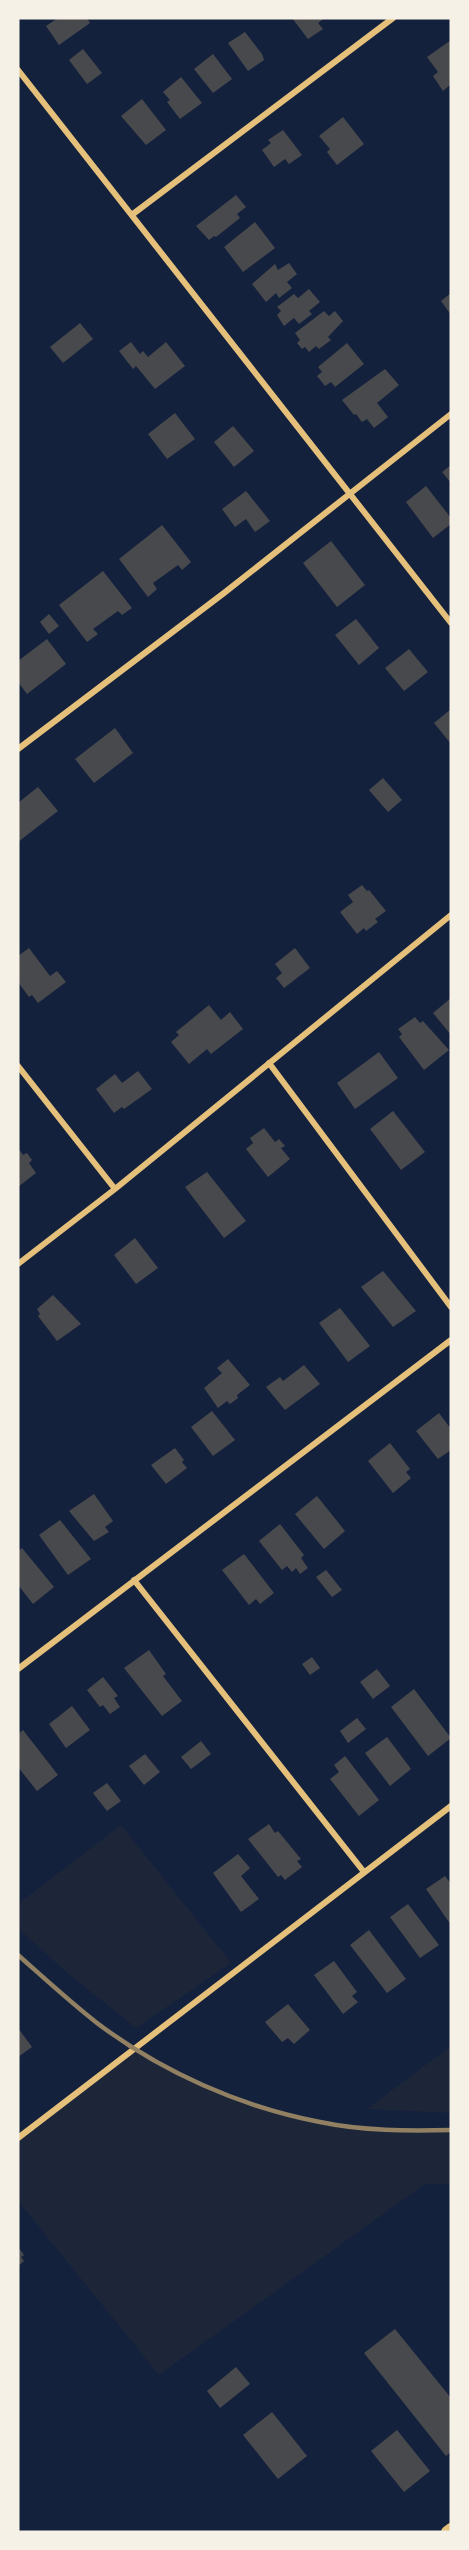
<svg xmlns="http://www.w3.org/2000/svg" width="469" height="2550" viewBox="0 0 469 2550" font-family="'Fira Sans',sans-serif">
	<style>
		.green { fill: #1d2539 }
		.building { fill: #48494c }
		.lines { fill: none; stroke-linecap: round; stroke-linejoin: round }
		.minor { stroke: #e5c07b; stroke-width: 6 }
		.secondary { stroke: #e5c07b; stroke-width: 12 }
		.rail { stroke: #918062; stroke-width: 4.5 }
	</style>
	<rect width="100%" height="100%" fill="#14213d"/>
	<path class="green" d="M121 1825 231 1963 136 2028 66 1972 18 1928V1904Z
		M451 2046V2113L367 2109Z
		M134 2049C174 2071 216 2092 259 2107 320 2127 388 2131 451 2130V2184H425L159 2375 18 2201V2137Z"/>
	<path class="building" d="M58 18H87L90 23 59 45 46 26Z
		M292 18H325L318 23 323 29 308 39Z
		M245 32 262 54 264 60 248 71 228 43Z
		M451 40V84L443 91 433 76 438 72 427 57Z
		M83 49 102 73 87 84 69 60Z
		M213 54 232 79 213 93 194 69Z
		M181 77 202 103 180 119 167 102 170 100 163 92Z
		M142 99 166 130 146 145 121 116Z
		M343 117 364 144 337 165 327 152 330 149 319 136Z
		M283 130 302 155 289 164 285 159 274 167 262 150 271 143 268 140Z
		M236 195 246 207 237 214 240 218 216 237 214 236 209 240 196 226Z
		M255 222 275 248 243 272 224 247Z
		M289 263 297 274 287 282 292 288 279 298 276 293 266 302 252 284 275 264 278 270Z
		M309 289 320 302 309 311 312 314 299 324 294 318 284 326 277 315 281 311 277 307 294 294 298 298Z
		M451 293V315L441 301Z
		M324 311 329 316 335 311 343 321 328 337 331 340 319 349 316 346 309 352 305 347 302 349 297 343 300 340 295 333Z
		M80 323 93 339 63 363 50 347Z
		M131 342 140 354 143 351 148 357 166 342 185 366 155 389 136 366 133 369 119 351Z
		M347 343 364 364 335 387 331 382 325 386 317 376 322 372 318 367Z
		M385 369 399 385 377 403 388 417 374 428 367 419 362 422 356 414 354 415 342 400Z
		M175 413 195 439 167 459 148 434Z
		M233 426 254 451 234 467 214 442Z
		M451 465V483L442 472Z
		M426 486 451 518V524L433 538 406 502Z
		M246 491 270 521 255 532 246 519 235 527 222 509Z
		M162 525 191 562 182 570 178 565 153 583 157 589 148 597 119 559Z
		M331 541 365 585 337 607 303 563Z
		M103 571 132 608 122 615 118 611 93 629 98 634 87 642 59 605Z
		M49 614 59 626 49 634 40 622Z
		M356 619 379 648 359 665 335 635Z
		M47 639 66 664 27 694 18 682V661Z
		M409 649 428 672 404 691 385 668Z
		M451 709V744L434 723Z
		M115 728 133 753 94 783 75 759Z
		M383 778 402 800 388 812 369 790Z
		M38 787 58 811 18 842V803Z
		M362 885 367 891 369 890 386 911 375 919 378 922 366 931 364 928 357 934 340 912 353 902 348 895Z
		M29 948 50 976 57 971 66 982 38 1003 32 995 29 997 18 982V956Z
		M295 948 310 968 284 988 276 978 282 973 275 964Z
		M451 998V1035L433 1013Z
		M209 1005 221 1020 230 1012 243 1029 211 1054 207 1049 189 1064 171 1042 179 1035 176 1032Z
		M415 1017 420 1023 423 1021 449 1050 424 1070 399 1037 402 1034 398 1029Z
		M379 1052 398 1078 355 1109 337 1083Z
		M138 1071 152 1089 124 1109 122 1107 114 1113 96 1089 115 1074 122 1083Z
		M393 1111 425 1152 401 1170 370 1129Z
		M264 1128 275 1142 279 1139 285 1146 281 1148 290 1159 268 1177 246 1149 253 1143 250 1138Z
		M18 1148 23 1155 27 1153 32 1160 29 1163 36 1173 18 1187Z
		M207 1172 246 1221 224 1238 185 1187Z
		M135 1238 158 1268 136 1284 114 1255Z
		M383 1271 416 1311 393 1327 361 1287Z
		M53 1295 81 1324 57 1341 38 1316 40 1314 37 1309Z
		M340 1308 370 1346 348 1362 319 1323Z
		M228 1359 250 1385 237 1395 238 1398 230 1404 227 1401 218 1408 204 1388 222 1373 217 1368Z
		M304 1365 320 1384 285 1410 266 1387 280 1377 283 1381Z
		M212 1411 235 1440 213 1456 191 1427Z
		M439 1413 451 1429V1450L438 1459 416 1431Z
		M390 1443 410 1469 406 1472 411 1478 393 1493 368 1461Z
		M175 1448 184 1460 182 1462 187 1468 166 1484 151 1465Z
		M94 1494 113 1521 105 1527 109 1532 94 1541 69 1511Z
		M317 1496 345 1531 324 1549 295 1514Z
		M60 1520 91 1559 68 1575 39 1535Z
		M280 1524 304 1555 301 1558 308 1568 300 1574 296 1568 292 1572 287 1566 282 1570 259 1541Z
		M18 1547 20 1550 22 1548 54 1587 33 1604 18 1585Z
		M244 1554 274 1593 260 1604 256 1599 249 1605 222 1570Z
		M326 1570 342 1590 332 1597 316 1577Z
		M149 1650 166 1674 163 1676 182 1701 162 1716 124 1668Z
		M312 1657 320 1668 310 1675 302 1664Z
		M377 1669 390 1686 373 1699 360 1682Z
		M103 1677 118 1696 114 1698 120 1707 110 1714 103 1705 100 1707 87 1690Z
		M414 1689 451 1738 428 1756 391 1707Z
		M72 1706 90 1730 66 1748 49 1724Z
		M357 1718 366 1729 348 1743 340 1731Z
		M23 1730 58 1775 37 1791 18 1767V1734Z
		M387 1737 411 1769 390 1786 365 1753Z
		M201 1741 211 1754 191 1769 181 1757Z
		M145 1754 160 1772 144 1785 129 1766Z
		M345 1756 379 1800 359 1816 330 1779 339 1772 334 1765Z
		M107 1783 121 1801 107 1811 93 1793Z
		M269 1824 275 1833 278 1831 301 1859 297 1861 302 1867 285 1880 281 1875 278 1877 248 1839Z
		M238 1854 250 1868 241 1876 259 1899 241 1912 213 1873Z
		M445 1876 451 1884V1925L426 1889Z
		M408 1904 439 1945 420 1958 390 1917Z
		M369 1930 406 1979 387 1993 350 1945Z
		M334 1961 357 1992 352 1996 358 2002 343 2014 314 1975Z
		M288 2004 310 2030 294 2044 288 2038 282 2042 265 2022Z
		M18 2028 32 2047 18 2057Z
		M18 2247 24 2255 21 2257 24 2261 18 2266Z
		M395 2329 451 2398V2452L446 2456 364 2353Z
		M236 2367 250 2384 220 2408 207 2391Z
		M272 2412 307 2456 278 2479 243 2435Z
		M397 2430 430 2471 404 2492 371 2451Z"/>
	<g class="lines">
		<path class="minor" d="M18 70 451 623
			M133 214 393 18
			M18 749 224 593 451 414
			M269 1063 451 1307
			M18 1066 115 1189
			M18 1264 115 1189 451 915
			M134 1580 364 1872
			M18 1669 451 1340
			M18 2138 451 1806"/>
		<path class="secondary" d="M447 2532 451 2529"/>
		<path class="rail" d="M18 1955C44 1978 70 2002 97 2023 162 2072 241 2107 320 2122 363 2131 407 2131 451 2130"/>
	</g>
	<rect width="469" height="2550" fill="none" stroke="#f6f1e7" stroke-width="39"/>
</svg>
